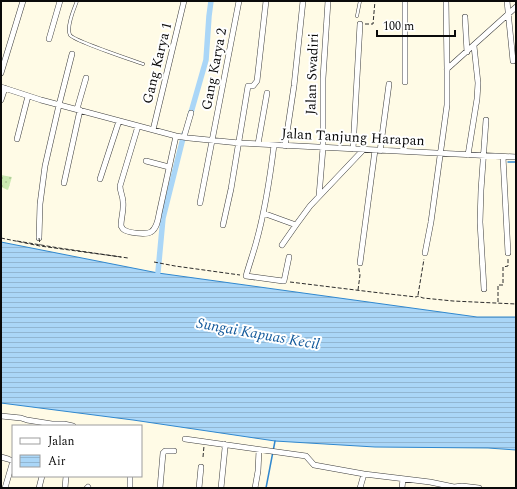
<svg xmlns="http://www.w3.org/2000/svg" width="517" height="489" viewBox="0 0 517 489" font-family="Spectral,serif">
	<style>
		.grass { fill: url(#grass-dots) }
		.water { fill: url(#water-rules); stroke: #3088cf }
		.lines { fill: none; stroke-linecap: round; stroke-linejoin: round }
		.stream { stroke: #3088cf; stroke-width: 1.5 }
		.canal { stroke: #aad6f7; stroke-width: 5.5 }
		.lane-casing { stroke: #3d3d3d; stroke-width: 3.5 }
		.street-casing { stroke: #3d3d3d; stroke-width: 6 }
		.path { stroke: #2c2c2c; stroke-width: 1; stroke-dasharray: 4 2; stroke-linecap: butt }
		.lane { stroke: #fff; stroke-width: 2.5 }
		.street { stroke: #fff; stroke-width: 5 }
		.path-bridge { stroke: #2c2c2c; stroke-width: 1; stroke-dasharray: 4 2; stroke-linecap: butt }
		.labels { text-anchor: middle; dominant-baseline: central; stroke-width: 4; stroke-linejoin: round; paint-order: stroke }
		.street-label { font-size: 14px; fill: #0a0a0a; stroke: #fff }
		.water-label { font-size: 15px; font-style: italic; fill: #13599b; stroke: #fff }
	</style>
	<defs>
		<pattern id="grass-dots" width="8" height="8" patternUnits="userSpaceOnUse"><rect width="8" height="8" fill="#cbe9b1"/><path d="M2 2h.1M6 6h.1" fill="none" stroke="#adc697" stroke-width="1.8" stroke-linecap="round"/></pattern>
		<pattern id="water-rules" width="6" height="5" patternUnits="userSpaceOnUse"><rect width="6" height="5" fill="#aad6f7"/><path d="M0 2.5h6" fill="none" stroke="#91b6d2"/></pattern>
	</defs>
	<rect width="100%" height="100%" fill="#fffbe6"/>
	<path class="grass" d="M1 175 12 177 8 190 1 187Z"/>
	<path class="water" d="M1 242 158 273 477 317H516V450L488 448 375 447 275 441 133 420 1 403Z"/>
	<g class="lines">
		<path class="stream" d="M508 162H516
			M266 488 275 441"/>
		<path class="canal" d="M190 116 206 60 209 16 211 1
			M158 272 163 218 184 134"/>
		<g class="lane-casing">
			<path id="lane" d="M77 1C74 9 66 27 70 35 74 41 132 60 143 64
				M357 16 360 1"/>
		</g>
		<g class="street-casing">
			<path id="street" d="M507 1 513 61
				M465 17 467 52
				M49 39 60 1
				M447 69 516 7
				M1 73 23 1
				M405 82V1
				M1 87 41 100 176 136 189 138 239 143 516 157
				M1 100 5 88
				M77 109 86 78
				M138 126 120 186C120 192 123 196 123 202 124 210 121 218 121 226 122 227 122 228 123 229 127 233 146 235 151 232 157 228 158 220 159 214L176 136
				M153 130 184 1
				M184 137 191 113
				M17 139 28 96
				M258 144 267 93
				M274 145C270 178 265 211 256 243 253 254 249 265 246 276L283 281
				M285 146 294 86 303 1
				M353 149 360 24
				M380 151 389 84
				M468 155 477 99 478 83 474 46
				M503 157 508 253
				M146 161 169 167
				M100 179 119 121
				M64 183 80 110
				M319 196 323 148V78L328 1
				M200 203 239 1
				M263 213 296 225
				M223 225 231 189 248 86H253L257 81 266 1
				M39 238 40 204 45 166 59 105 72 54
				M282 245 296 225 310 206 364 149
				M425 253 431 222 447 105V69L446 1
				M360 263 375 150
				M284 281 289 257
				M484 289 480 222 481 190 486 120
				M1 416 21 418 27 420 52 424H64L73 426
				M185 439 306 456 314 465 364 474
				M1 457 8 459 13 461 5 488
				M39 488 42 476
				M65 488 66 476
				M87 488 88 487
				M130 488V476
				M160 488 163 453 165 451H174
				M199 488 201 467
				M221 488 225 448 224 444
				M255 488 258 471 259 450
				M360 488 364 474 430 482 454 487 462 486 479 488
				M402 488 403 479"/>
		</g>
		<path class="path" d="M365 24H373L375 1
			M17 241 59 248 128 258
			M154 262 175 266 240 275
			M290 282 372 292 416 297 418 296 423 298 453 301 516 304
			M358 290 360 275 359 270V268
			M418 295 424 259
			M498 302V285H503V267L508 266V259
			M203 457 204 446"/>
		<use href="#lane" class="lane"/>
		<use href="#street" class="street"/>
		<path class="path-bridge" d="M1 238 40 246 121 257
			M39 238 40 245"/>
	</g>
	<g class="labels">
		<g class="street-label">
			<text transform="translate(157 63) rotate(-76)">Gang Karya 1</text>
			<text transform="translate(214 69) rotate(-79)">Gang Karya 2</text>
			<text transform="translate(312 74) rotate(-88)">Jalan Swadiri</text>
			<text transform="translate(353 137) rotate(3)">Jalan Tanjung Harapan</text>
		</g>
		<g class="water-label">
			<text transform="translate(258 334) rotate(10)">Sungai Kapuas Kecil</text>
		</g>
	</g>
	<rect width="517" height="489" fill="none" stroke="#0a0a0a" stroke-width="4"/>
	<rect x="12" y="425" width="130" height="52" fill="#ffffff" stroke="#9d9d9d"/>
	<rect x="20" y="438" width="20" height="6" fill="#ffffff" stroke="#9d9d9d"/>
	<text x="48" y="445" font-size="12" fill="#0a0a0a">Jalan</text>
	<rect x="20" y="455" width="20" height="12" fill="url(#water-rules)" stroke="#9d9d9d"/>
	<text x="48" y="465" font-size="12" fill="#0a0a0a">Air</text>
	<path d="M377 30v6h78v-6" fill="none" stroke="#0a0a0a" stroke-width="2"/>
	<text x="383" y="30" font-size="12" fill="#0a0a0a" stroke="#ffffff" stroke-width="3" paint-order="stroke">100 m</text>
</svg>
